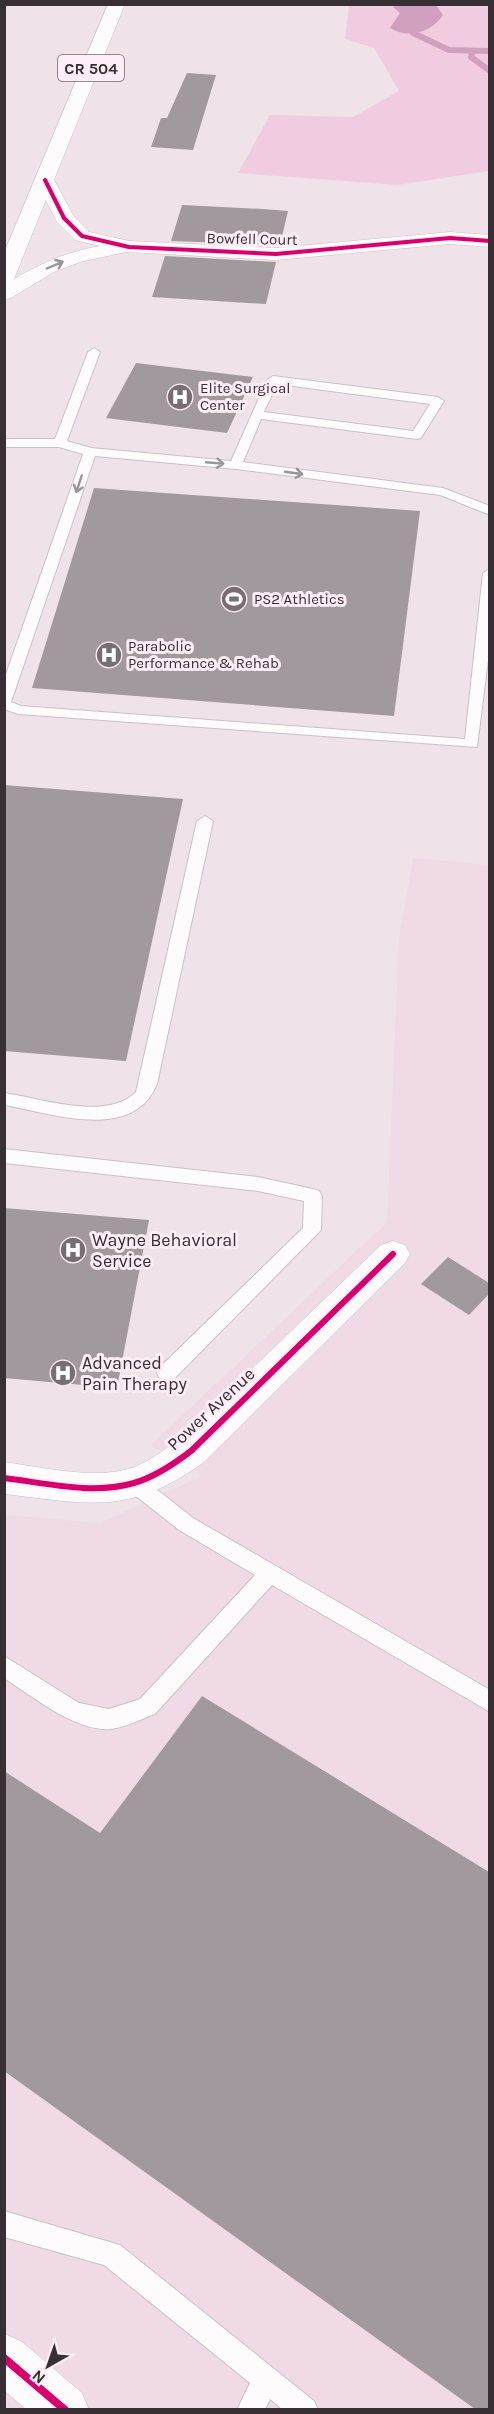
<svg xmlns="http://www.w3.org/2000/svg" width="494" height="2414" viewBox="0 0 494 2414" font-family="Karla,sans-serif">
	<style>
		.built { fill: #f0dae6 }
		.green { fill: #f1cce1 }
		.water { fill: #d2a0bf }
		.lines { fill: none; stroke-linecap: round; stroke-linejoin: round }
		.stream { stroke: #d2a0bf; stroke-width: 6 }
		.building { fill: #a2999e }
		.lane-casing { stroke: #cac1c6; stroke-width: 2 }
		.street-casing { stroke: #cac1c6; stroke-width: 1 }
		.primary-casing { stroke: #cac1c6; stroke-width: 1 }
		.lane { fill: #fdfbfc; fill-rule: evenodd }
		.street { fill: #fdfbfc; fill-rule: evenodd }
		.primary { fill: #fdfbfc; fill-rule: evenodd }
		.cycleway-far2-casing { stroke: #feecf6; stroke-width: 6 }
		.cycleway-far1-casing { stroke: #feecf6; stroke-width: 10 }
		.cycleway-casing { stroke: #feecf6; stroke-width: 11 }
		.cycleway-far2 { stroke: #d6006c; stroke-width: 4 }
		.cycleway-far1 { stroke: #d6006c; stroke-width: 6 }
		.cycleway { stroke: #d6006c; stroke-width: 8 }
		.oneway { stroke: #9a9598 }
		.labels { text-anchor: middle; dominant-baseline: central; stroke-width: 6; stroke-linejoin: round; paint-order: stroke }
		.far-street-label { font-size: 15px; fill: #372f33; stroke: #feecf6 }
		.far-poi-label { font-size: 15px; fill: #372f33; stroke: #feecf6; text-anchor: start }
		.shield { fill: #feecf6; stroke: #73686e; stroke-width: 1.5 }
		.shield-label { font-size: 16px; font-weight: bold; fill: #372f33 }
		.poi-label { font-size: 18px; fill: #372f33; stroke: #feecf6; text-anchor: start }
		.street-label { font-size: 18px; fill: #372f33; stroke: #feecf6 }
	</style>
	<rect width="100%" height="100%" fill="#efe3e9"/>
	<path class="built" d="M413 858 489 865V2409L5 2410V1515L100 1523 202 1476 151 1445 387 1222 399 938Z"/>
	<path class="green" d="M349 5H489V171L397 185 238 173 270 115 353 117 399 91 374 48 345 39Z"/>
	<path class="water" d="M396 5H436L443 15C431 33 408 39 390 28L400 13 393 7Z"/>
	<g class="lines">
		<path class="stream" d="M419 4 413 33 449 50 490 51
			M472 53 471 57 490 71"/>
	</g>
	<path class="building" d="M187 73 216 75 193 150 151 147 161 118H167Z
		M182 205 263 209 288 211 280 245 171 241Z
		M165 256 276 262 266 304 152 297Z
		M136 363 253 377 227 433 106 418Z
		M94 488 420 511 394 716 32 688Z
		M4 785 183 799 126 1061 4 1051Z
		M4 1208 149 1220 117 1388 4 1378Z
		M448 1257 489 1283V1294L469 1315 421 1284Z
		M202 1696 489 1872V2409H475L4 2071V1771L100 1833Z"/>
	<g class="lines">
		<g class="lane-casing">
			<path id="lane" d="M94 348 100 352 67 441 91 448 231 461 267 380 273 376 438 397 444 401 421 438 417 439 261 419 243 462 443 488 490 506V515L440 495 236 469 95 456 11 702 21 706 465 739 483 573 490 569V644L477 747 18 714 4 709V680L83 454 59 447H4V439H55L88 352ZM277 384 430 404 413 431 264 412Z
				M205 816 213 821 157 1084C133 1143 51 1113 4 1105V1093C41 1098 106 1122 136 1092L197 821Z
				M4 1149 258 1177 313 1189 319 1191 322 1196 321 1230 174 1379 167 1381 160 1379 157 1373 160 1367 303 1228 304 1201 258 1191 4 1163Z
				M134 1474 141 1477 193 1518 490 1690V1712L272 1585 155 1714C141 1719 124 1728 110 1729 76 1732 32 1696 4 1678V1656L79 1703 109 1709 140 1699 255 1575 179 1530 127 1489 124 1483 127 1477Z
				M4 2211 120 2245 314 2401 318 2410H283L270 2399 265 2410H237L250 2383 104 2265 4 2237Z"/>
		</g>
		<g class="street-casing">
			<path id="street" d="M45 174 52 176 73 215 89 232 129 241 276 248 450 232 490 235V247L450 244 276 260 126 252 80 262 54 272 11 298 4 300V285C37 265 62 253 100 246L75 240 57 222 35 180 38 176Z
				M393 1241 405 1245 410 1254 405 1263 204 1462C129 1516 90 1504 4 1494V1462C42 1467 98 1481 134 1467 150 1461 164 1450 178 1440L381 1245Z
				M4 2334 21 2341 82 2393 89 2410H27L4 2390Z"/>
		</g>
		<g class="primary-casing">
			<path id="primary" d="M108 4H125L14 279 11 283 4 285V253Z"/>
		</g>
		<use href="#lane" class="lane"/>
		<use href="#street" class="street"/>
		<use href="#primary" class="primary"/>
		<g class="cycleway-far2-casing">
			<path id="cycleway-far2" d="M45 180 64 218 82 236 129 247 276 254 450 238 490 241"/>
		</g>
		<g class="cycleway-far1-casing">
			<path id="cycleway-far1" d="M4 1478C46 1483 93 1495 134 1483 155 1477 174 1464 191 1451L393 1254"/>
		</g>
		<g class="cycleway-casing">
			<path id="cycleway" d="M4 2358 65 2410"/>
		</g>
		<use href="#cycleway-far2" class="cycleway-far2"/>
		<use href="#cycleway-far1" class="cycleway-far1"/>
		<use href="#cycleway" class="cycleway"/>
	</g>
	<defs><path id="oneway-shaft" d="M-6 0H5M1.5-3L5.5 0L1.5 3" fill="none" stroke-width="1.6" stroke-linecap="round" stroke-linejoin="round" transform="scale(1.5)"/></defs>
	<g class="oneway">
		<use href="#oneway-shaft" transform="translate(55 265) rotate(-23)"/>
		<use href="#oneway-shaft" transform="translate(215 463) rotate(5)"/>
		<use href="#oneway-shaft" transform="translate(294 473) rotate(8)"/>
		<use href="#oneway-shaft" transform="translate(79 484) rotate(108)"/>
	</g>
	<defs>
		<g id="hospital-disc" transform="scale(1.35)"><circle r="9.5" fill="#776e73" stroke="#feecf6"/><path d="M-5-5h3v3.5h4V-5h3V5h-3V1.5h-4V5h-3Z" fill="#fff"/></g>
		<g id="stadium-disc" transform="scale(1.35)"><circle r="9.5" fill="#776e73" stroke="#feecf6"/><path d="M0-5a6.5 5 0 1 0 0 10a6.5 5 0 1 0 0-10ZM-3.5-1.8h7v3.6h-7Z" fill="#fff"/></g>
	</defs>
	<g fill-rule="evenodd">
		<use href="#hospital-disc" x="180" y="397"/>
		<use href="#stadium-disc" x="234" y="599"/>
		<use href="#hospital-disc" x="109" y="655"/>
		<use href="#hospital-disc" x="73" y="1250"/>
		<use href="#hospital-disc" x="63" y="1373"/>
	</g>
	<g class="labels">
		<g class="far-street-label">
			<text transform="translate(252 239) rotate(1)">Bowfell Court</text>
		</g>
		<g class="far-poi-label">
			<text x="200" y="388">Elite Surgical<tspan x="200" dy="17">Center</tspan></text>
			<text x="254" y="599">PS2 Athletics</text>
			<text x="128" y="646">Parabolic<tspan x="128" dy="17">Performance &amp; Rehab</tspan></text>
		</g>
		<rect class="shield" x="58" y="55" width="66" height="26" rx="4.5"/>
		<g class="shield-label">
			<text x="91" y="68">CR 504</text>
		</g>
		<g class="poi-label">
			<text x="92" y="1240">Wayne Behavioral<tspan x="92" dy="21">Service</tspan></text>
			<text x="82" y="1363">Advanced<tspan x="82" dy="21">Pain Therapy</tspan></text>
		</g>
		<g class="street-label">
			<text transform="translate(211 1409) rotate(-43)">Power Avenue</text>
		</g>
	</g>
	<rect width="494" height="2414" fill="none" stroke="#372f33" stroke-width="12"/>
	<g transform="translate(48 2366) rotate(220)" stroke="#feecf6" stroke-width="4.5" paint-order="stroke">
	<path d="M0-4.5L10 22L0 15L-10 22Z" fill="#372f33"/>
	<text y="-9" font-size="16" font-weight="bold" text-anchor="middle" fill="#372f33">N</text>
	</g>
</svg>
